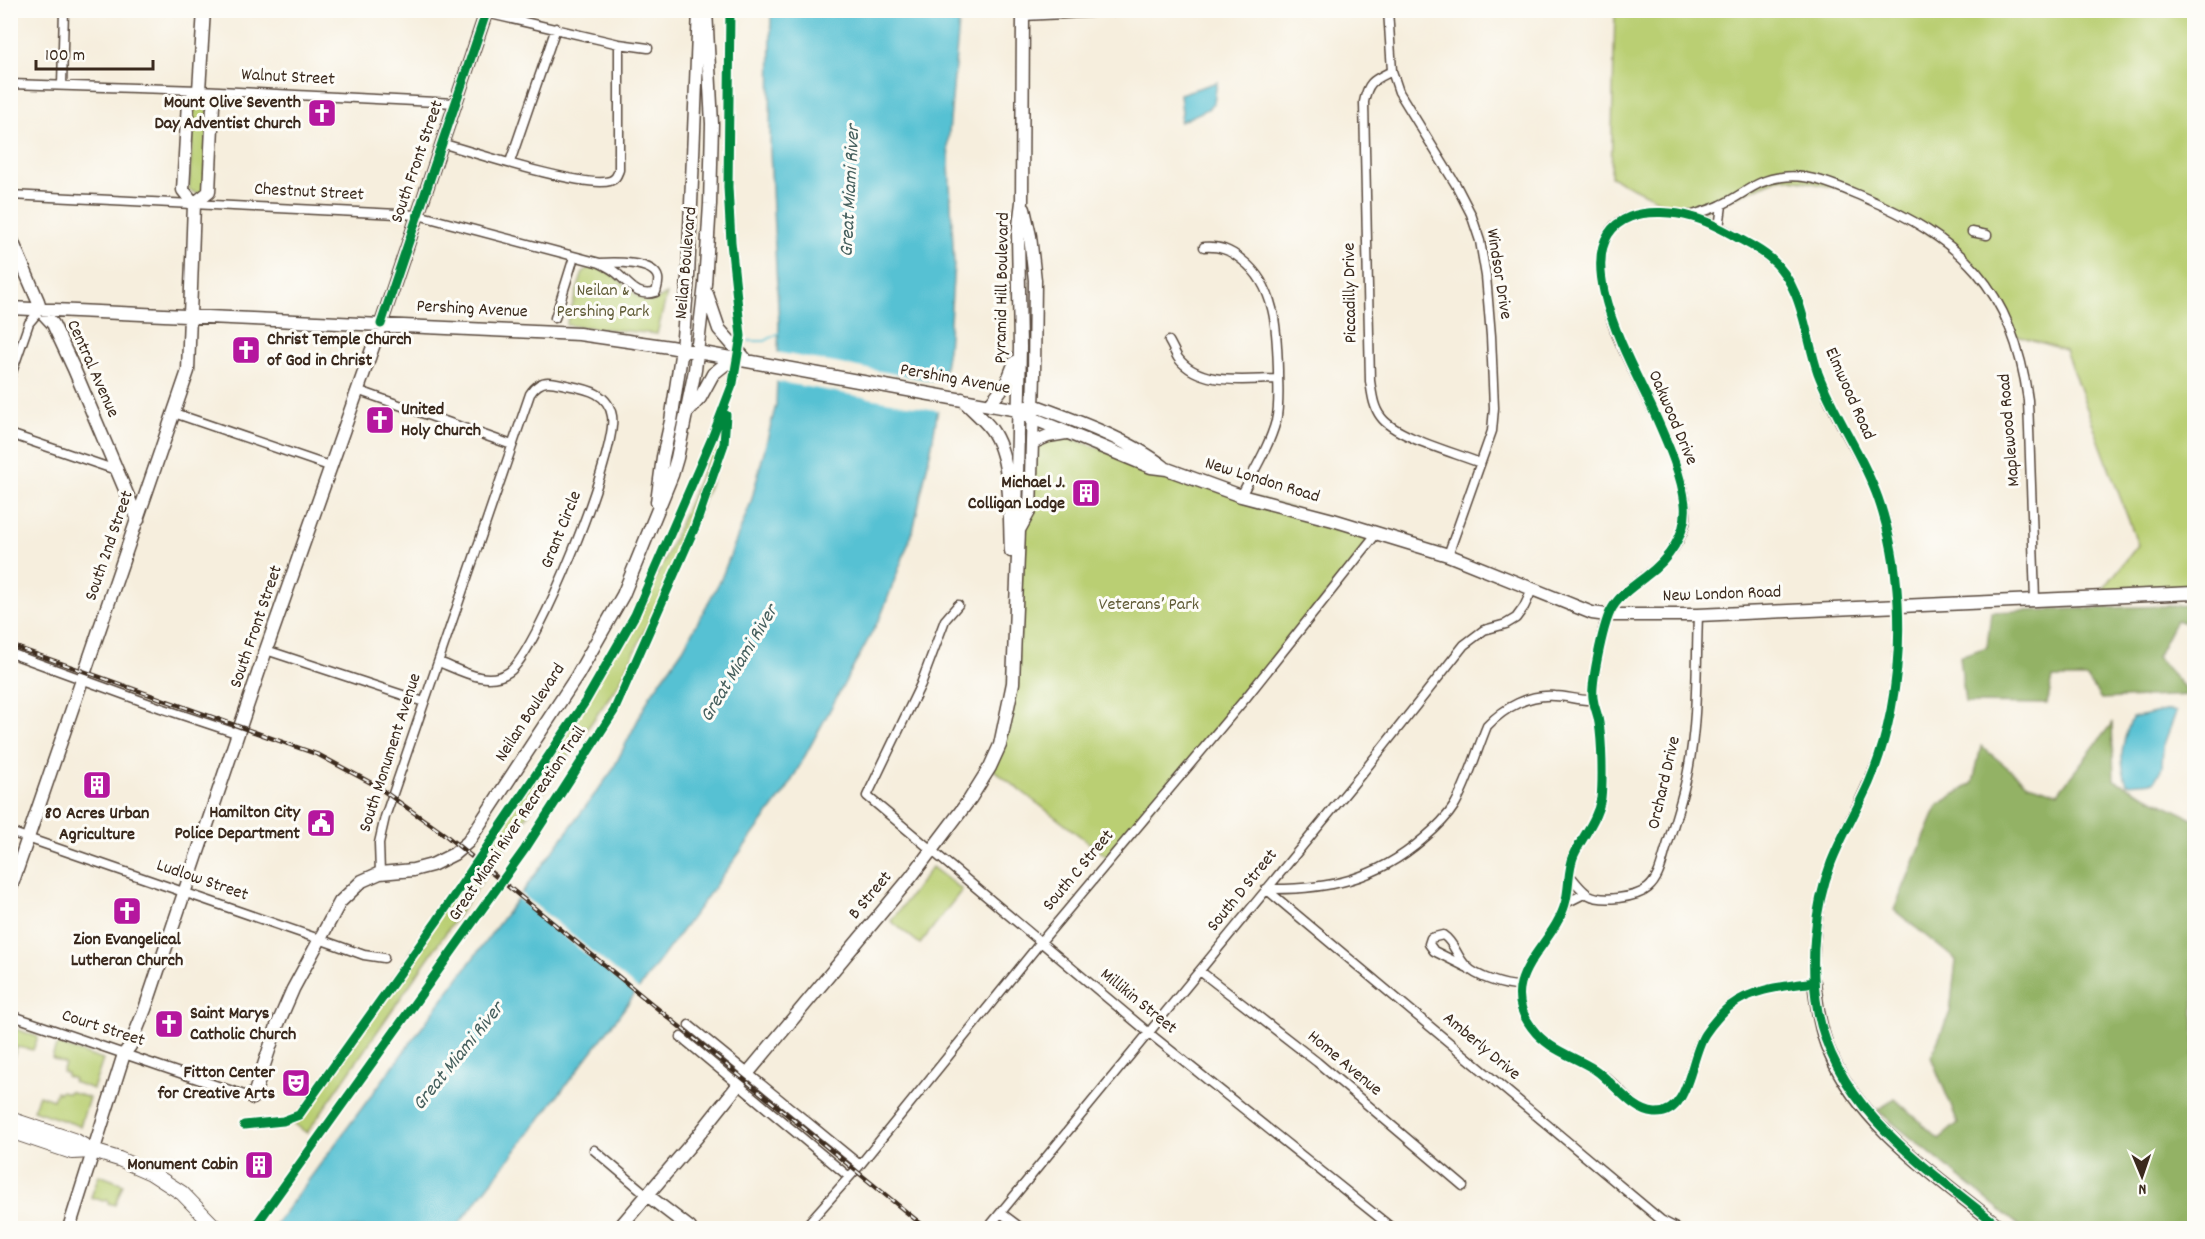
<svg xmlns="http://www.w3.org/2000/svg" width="2205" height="1239" viewBox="0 0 2205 1239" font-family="Dekko,sans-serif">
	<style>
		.green { fill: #bacf73; stroke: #7a7c48; stroke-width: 1.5 }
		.forest { fill: #93b265; stroke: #676e42; stroke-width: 1.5 }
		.water { fill: #57c1d3; stroke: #497678; stroke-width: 1.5 }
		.pier { fill: #f6eedd }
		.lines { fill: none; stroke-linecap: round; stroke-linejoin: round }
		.stream { stroke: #57c1d3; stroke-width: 2 }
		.street-casing { stroke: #57473b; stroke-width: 11 }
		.secondary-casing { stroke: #57473b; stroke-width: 15 }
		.primary-casing { stroke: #57473b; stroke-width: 16 }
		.street { stroke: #fff; stroke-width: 8 }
		.secondary { stroke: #fff; stroke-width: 12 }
		.primary { stroke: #fff; stroke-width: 14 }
		.rail-casing { stroke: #3b2a1e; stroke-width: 4.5 }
		.rail { stroke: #fdfcf7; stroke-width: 2; stroke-dasharray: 7; stroke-linecap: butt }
		.cycleway-casing { stroke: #fdfcf7; stroke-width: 13 }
		.cycleway { stroke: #00873e; stroke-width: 9 }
		.labels { text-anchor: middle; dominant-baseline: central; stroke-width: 6; stroke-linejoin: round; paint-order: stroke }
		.street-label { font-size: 18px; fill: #3b2a1e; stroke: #fdfcf7 }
		.poi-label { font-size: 18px; font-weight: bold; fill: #3b2a1e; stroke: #fdfcf7; text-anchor: end }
		.park-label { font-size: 18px; fill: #615c38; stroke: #fdfcf7 }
		.water-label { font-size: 20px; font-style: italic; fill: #455f5d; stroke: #fdfcf7 }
	</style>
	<rect width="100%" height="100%" fill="#fdfcf7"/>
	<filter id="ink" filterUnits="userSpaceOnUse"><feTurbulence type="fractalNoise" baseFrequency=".0167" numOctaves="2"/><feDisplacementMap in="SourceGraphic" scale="12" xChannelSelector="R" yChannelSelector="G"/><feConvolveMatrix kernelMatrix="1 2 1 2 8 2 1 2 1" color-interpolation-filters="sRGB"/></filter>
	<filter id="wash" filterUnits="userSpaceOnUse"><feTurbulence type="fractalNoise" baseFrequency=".008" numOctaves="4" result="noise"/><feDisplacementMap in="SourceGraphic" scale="24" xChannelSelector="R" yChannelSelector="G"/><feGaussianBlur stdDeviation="1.35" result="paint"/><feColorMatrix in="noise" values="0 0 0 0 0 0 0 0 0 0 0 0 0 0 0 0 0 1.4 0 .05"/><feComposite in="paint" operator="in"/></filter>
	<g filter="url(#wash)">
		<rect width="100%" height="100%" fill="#f6eedd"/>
		<path class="green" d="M1615 11H2194V593L2097 597 2138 545 2065 350 2012 334 2000 306 1950 245 1843 189 1782 177 1690 216 1611 177Z
			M201 103 209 107 206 190 198 194 189 190 194 105Z
			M589 268C619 266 635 306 654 301 658 300 663 296 667 294L657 334 566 325 583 272Z
			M1057 433 1151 467 1377 533 1110 859 990 767 1000 745 1026 520 1032 443Z
			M722 435 721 453 708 489 673 572 621 680 307 1133 287 1119 299 1115 555 744 661 568 717 438Z
			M932 867 962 890 920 944 891 921Z
			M11 1027 38 1037 33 1050 17 1047 13 1058 11 1057Z
			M59 1045 103 1060 93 1089 73 1082 74 1079 66 1076 67 1073 62 1072 65 1064 52 1058 56 1046Z
			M61 1091 68 1093 69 1091 89 1098 80 1126 33 1110 39 1095 53 1100 56 1092 59 1093Z
			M99 1175 123 1184 115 1205 108 1203V1200L103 1201 91 1197Z"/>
		<path class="forest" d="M2194 605V626L2176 620 2157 657 2191 695 2101 699 2087 678H2053L2047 704 1965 703 1960 656 1987 647 1991 612Z
			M2112 723 2114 780 2194 819V1228H2022L1877 1110 1895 1099 1939 1139 1958 1123 1931 1057 1950 1012 1956 960 1894 910 1938 805 1973 783 1981 746 2028 784 2058 793Z"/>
		<path class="water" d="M771 11H960L948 143 954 265 948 349 932 444 913 531 881 616 787 789 600 1041 456 1228H273L612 771 650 696 683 649 721 579 751 502 776 405 779 325 770 151Z
			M1217 82 1214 102 1208 109 1180 122 1182 112 1180 94Z
			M2169 710 2176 712 2163 747 2162 767 2154 782 2127 784C2118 757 2122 743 2132 718Z"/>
		<path class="pier" d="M775 352 945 383 941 411 774 381Z
			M518 891 640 991 637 996 515 896Z"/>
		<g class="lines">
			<path class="stream" d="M749 341H765L779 333"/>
		</g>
	</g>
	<g filter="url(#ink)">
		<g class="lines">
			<g class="street-casing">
				<path id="street" d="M1388 10 1392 71 1399 92 1456 185 1471 214 1480 241 1486 276 1491 336 1494 408 1492 431 1448 555
					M486 13 619 44 648 48
					M1023 16 1145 10
					M1392 71C1374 80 1368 81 1364 102L1370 381C1372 393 1373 407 1381 417 1395 437 1456 453 1480 463
					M10 84 199 90 455 103
					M62 85 64 10
					M441 143C472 152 585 189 610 181 616 179 617 175 619 170V44
					M510 162 556 28
					M10 195 418 215 600 263C604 265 610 268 614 271 628 281 636 299 656 292 657 288 659 283 658 278 654 261 614 262 600 263
					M1643 213C1658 213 1673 213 1688 215 1712 220 1770 253 1784 273 1803 301 1808 340 1818 372 1831 415 1860 453 1877 495 1906 567 1903 676 1881 749 1868 790 1844 826 1830 866 1817 904 1814 942 1814 982 1788 985 1756 988 1733 1003 1726 1008 1708 1028 1703 1036 1690 1057 1689 1108 1662 1113 1639 1117 1624 1092 1609 1080 1605 1076 1599 1072 1593 1069 1573 1056 1550 1049 1534 1030 1492 980 1552 947 1566 904 1570 890 1568 874 1572 859 1581 836 1597 823 1601 795 1604 777 1602 743 1599 724 1599 715 1594 707 1593 699 1592 687 1602 627 1607 616 1623 579 1674 571 1685 524 1696 477 1632 378 1615 331 1604 300 1586 237 1624 219 1630 216 1637 215 1643 213Z
					M1690 216C1700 212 1711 210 1721 205 1744 195 1755 180 1782 177 1809 173 1837 186 1861 196 1961 238 2013 288 2028 400L2035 599
					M1719 228 1722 205
					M1972 232 1987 235
					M1204 247C1220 246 1230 250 1242 260 1276 286 1277 330 1278 370 1278 387 1280 404 1276 421 1269 447 1253 472 1241 496
					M555 318 574 257
					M1169 341C1172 346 1175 353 1178 358 1200 387 1246 379 1278 379
					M10 378 29 323 40 310
					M357 390 512 445
					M174 413 332 467
					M10 434 116 470
					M958 605 945 620 921 684 867 796 1149 1033 1392 1228
					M266 650 424 702
					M10 653 161 708 239 734
					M10 832 319 939 364 955 384 958
					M380 873 379 843 385 817 530 394C534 388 540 382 548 382 554 382 561 384 566 385 586 389 608 392 612 416 618 451 537 653 509 672 487 687 460 670 439 662
					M1569 874C1585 895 1590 901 1618 898 1627 897 1641 894 1648 888 1660 878 1662 860 1667 846 1675 821 1683 797 1688 771 1698 720 1696 667 1698 615
					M1266 889 1661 1220 1676 1228
					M1267 889C1327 890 1376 880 1423 839 1435 829 1446 819 1454 806 1467 784 1477 750 1487 726 1505 707 1529 694 1555 696 1568 696 1579 701 1593 700
					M1566 903 1584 894
					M1466 967 1434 951 1429 944 1431 938 1443 935C1455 943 1456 956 1466 966 1476 977 1505 986 1520 986
					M1200 971 1317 1062 1463 1186
					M10 1015 253 1098
					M689 1025 860 1165
					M681 1037 848 1176
					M594 1150 647 1195
					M1001 1213 1021 1228
					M804 1228 860 1165 1040 943 1245 699 1377 533
					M988 1228 1364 771 1464 645 1484 630 1506 624 1516 618 1524 607 1532 590"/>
			</g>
			<g class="secondary-casing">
				<path id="secondary" d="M194 204 209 192 213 105 199 90
					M10 236 38 301 40 310 53 324 74 369 138 520
					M707 294 719 329 747 361
					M10 308 579 334 670 347 1018 410 1033 405
					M962 399C971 409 983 418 991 429 1013 460 1009 515 1011 551
					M990 404 1007 382 1015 362
					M1033 405C1074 420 1130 440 1164 467
					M1018 410 1032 418 1151 467 1167 469 1241 496 1333 520 1448 555 1592 613 1607 615H1698L2194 593
					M688 411 700 398 713 374 733 358
					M1032 443 1048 436 1066 433
					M657 502 663 457 671 421 682 349 688 277 699 10
					M1019 530 1030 510 1034 374 1035 280 1030 236 1024 209
					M10 890 188 371 194 204 183 190 188 102 199 90 204 10
					M1814 982C1817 1006 1820 1031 1830 1053 1862 1129 1940 1178 2001 1228
					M253 1098 277 1026 293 989 340 902 362 881 380 873 413 870 432 865 454 854 468 842 577 676 623 595 672 475 677 458 695 370 705 284 710 204 712 124 706 10
					M647 1195 690 1228
					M69 1228 124 1054 130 1046 145 1009 266 650 381 324 487 10
					M619 1228 697 1137 747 1074 911 877 970 799 990 767 1000 745 1013 683 1019 530 1016 517 1020 347 1018 234 1022 202 1023 10"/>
			</g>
			<g class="primary-casing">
				<path id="primary" d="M10 1119 76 1141 93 1151 119 1159 151 1173 182 1193 216 1228
					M10 1131 72 1152 92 1151"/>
			</g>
			<use href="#street" class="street"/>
			<use href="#secondary" class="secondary"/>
			<use href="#primary" class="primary"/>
			<g class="rail-casing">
				<path id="rail" d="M10 645 319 755 375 785 444 834 926 1228"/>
			</g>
			<use href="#rail" class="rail"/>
			<g class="cycleway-casing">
				<path id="cycleway" d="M381 324 487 10
					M1814 982C1787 986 1753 988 1730 1006 1722 1012 1711 1025 1705 1034 1690 1056 1690 1115 1655 1113 1631 1111 1614 1082 1594 1069 1573 1056 1547 1049 1532 1028 1494 978 1553 947 1565 904 1570 888 1567 871 1574 855 1583 835 1597 821 1601 798 1603 780 1602 741 1599 723 1598 713 1594 708 1593 698 1591 682 1603 627 1610 612 1618 596 1631 588 1645 577 1668 560 1688 534 1685 504 1681 471 1665 438 1652 408 1633 366 1561 244 1630 217 1647 210 1675 212 1692 217 1708 221 1724 230 1738 238 1749 244 1761 250 1770 258 1803 285 1805 335 1818 373 1834 416 1863 455 1878 498 1901 564 1904 642 1891 710 1886 735 1879 760 1869 783 1857 810 1842 835 1831 863 1814 909 1809 963 1818 1012 1837 1111 1929 1169 2001 1228
					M244 1125 283 1121 299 1115 437 921 585 702 635 615 712 438 733 383 741 336 731 242 728 187 730 10
					M254 1228 525 849 614 711 695 527 724 444 726 415"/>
			</g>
			<use href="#cycleway" class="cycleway"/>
		</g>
	</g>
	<defs>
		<g id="church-square" transform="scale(1.5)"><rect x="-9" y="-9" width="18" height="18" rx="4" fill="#b5179e" stroke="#fdfcf7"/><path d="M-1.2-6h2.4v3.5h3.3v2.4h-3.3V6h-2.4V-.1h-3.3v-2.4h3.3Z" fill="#fff"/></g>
		<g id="building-square" transform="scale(1.5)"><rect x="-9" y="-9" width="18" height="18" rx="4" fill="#b5179e" stroke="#fdfcf7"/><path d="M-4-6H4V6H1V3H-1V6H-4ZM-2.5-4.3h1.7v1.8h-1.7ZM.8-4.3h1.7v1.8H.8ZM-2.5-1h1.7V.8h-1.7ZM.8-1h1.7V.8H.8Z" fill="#fff"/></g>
		<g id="civic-square" transform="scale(1.5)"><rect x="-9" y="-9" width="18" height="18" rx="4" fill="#b5179e" stroke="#fdfcf7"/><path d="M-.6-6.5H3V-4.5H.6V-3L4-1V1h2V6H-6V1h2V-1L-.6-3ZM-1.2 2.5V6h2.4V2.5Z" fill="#fff"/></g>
		<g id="theatre-square" transform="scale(1.5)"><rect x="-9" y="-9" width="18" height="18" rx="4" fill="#b5179e" stroke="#fdfcf7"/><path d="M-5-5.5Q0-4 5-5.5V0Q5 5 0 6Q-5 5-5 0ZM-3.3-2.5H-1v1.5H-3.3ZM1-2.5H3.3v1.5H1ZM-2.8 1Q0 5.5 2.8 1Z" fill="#fff"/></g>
	</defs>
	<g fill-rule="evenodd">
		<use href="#church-square" x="322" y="113"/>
		<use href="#church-square" x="246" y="350"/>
		<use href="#church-square" x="380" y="420"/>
		<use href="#building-square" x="1086" y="493"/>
		<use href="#building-square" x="97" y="785"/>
		<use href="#civic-square" x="321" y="823"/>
		<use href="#church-square" x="127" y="911"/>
		<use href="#church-square" x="169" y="1024"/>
		<use href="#theatre-square" x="296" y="1083"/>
		<use href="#building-square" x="259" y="1165"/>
	</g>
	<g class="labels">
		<g class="street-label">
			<text transform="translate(288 78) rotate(3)">Walnut Street</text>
			<text transform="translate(418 162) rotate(-71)">South Front Street</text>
			<text transform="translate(309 193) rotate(3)">Chestnut Street</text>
			<text transform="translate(687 263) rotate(-85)">Neilan Boulevard</text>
			<text transform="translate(1498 274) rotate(81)">Windsor Drive</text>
			<text transform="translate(1003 288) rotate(-89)">Pyramid Hill Boulevard</text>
			<text transform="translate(1351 293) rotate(-91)">Piccadilly Drive</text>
			<text transform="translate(472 310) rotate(3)">Pershing Avenue</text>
			<text transform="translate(92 369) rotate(66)">Central Avenue</text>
			<text transform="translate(955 380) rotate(10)">Pershing Avenue</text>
			<text transform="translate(1849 394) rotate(66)">Elmwood Road</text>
			<text transform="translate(1672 418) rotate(67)">Oakwood Drive</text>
			<text transform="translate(2010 430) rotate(-95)">Maplewood Road</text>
			<text transform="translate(1262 481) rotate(17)">New London Road</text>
			<text transform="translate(562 530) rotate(-68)">Grant Circle</text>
			<text transform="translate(110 546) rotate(-71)">South 2nd Street</text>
			<text transform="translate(1722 595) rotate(-2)">New London Road</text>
			<text transform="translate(257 627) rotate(-71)">South Front Street</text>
			<text transform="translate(531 713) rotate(-57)">Neilan Boulevard</text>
			<text transform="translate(391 753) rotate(-72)">South Monument Avenue</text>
			<text transform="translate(1665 783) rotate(-77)">Orchard Drive</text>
			<text transform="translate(518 824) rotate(-56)">Great Miami River Recreation Trail</text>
			<text transform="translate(1079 871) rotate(-50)">South C Street</text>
			<text transform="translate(202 881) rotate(19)">Ludlow Street</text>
			<text transform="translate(1243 891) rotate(-51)">South D Street</text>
			<text transform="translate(871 896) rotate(-50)">B Street</text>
			<text transform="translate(1138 1002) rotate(39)">Millikin Street</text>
			<text transform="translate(103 1029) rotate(18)">Court Street</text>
			<text transform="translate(1481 1047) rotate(40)">Amberly Drive</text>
			<text transform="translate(1344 1064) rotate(40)">Home Avenue</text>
		</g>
		<g class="poi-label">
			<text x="301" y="103">Mount Olive Seventh<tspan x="301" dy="21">Day Adventist Church</tspan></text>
			<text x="267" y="340" text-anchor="start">Christ Temple Church<tspan x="267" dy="21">of God in Christ</tspan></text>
			<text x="401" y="410" text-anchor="start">United<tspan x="401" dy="21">Holy Church</tspan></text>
			<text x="1065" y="483">Michael J.<tspan x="1065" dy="21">Colligan Lodge</tspan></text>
			<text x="300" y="813">Hamilton City<tspan x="300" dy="21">Police Department</tspan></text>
			<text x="97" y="814" text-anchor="middle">80 Acres Urban<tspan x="97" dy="21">Agriculture</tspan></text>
			<text x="127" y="940" text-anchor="middle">Zion Evangelical<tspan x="127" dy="21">Lutheran Church</tspan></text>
			<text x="190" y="1014" text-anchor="start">Saint Marys<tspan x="190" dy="21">Catholic Church</tspan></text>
			<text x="275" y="1073">Fitton Center<tspan x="275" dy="21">for Creative Arts</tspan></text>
			<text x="238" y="1165">Monument Cabin</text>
		</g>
		<g class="park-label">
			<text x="603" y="291">Neilan &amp;<tspan x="603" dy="21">Pershing Park</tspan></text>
			<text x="1149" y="605">Veterans’ Park</text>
		</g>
		<g class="water-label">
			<text transform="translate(851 191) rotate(-87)">Great Miami River</text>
			<text transform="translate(740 664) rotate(-59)">Great Miami River</text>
			<text transform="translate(459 1057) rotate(-51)">Great Miami River</text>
		</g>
	</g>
	<rect width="2205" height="1239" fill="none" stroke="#fdfcf7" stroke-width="36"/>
	<g transform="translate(2142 1176) rotate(178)" stroke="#fdfcf7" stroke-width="4.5" paint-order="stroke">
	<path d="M0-4.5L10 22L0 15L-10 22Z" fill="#3b2a1e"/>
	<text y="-9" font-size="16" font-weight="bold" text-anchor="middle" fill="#3b2a1e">N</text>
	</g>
	<path d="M36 60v9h117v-9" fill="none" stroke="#3b2a1e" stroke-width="3"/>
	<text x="45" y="60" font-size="18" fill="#3b2a1e" stroke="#fdfcf7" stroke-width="4.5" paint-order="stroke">100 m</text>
</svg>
